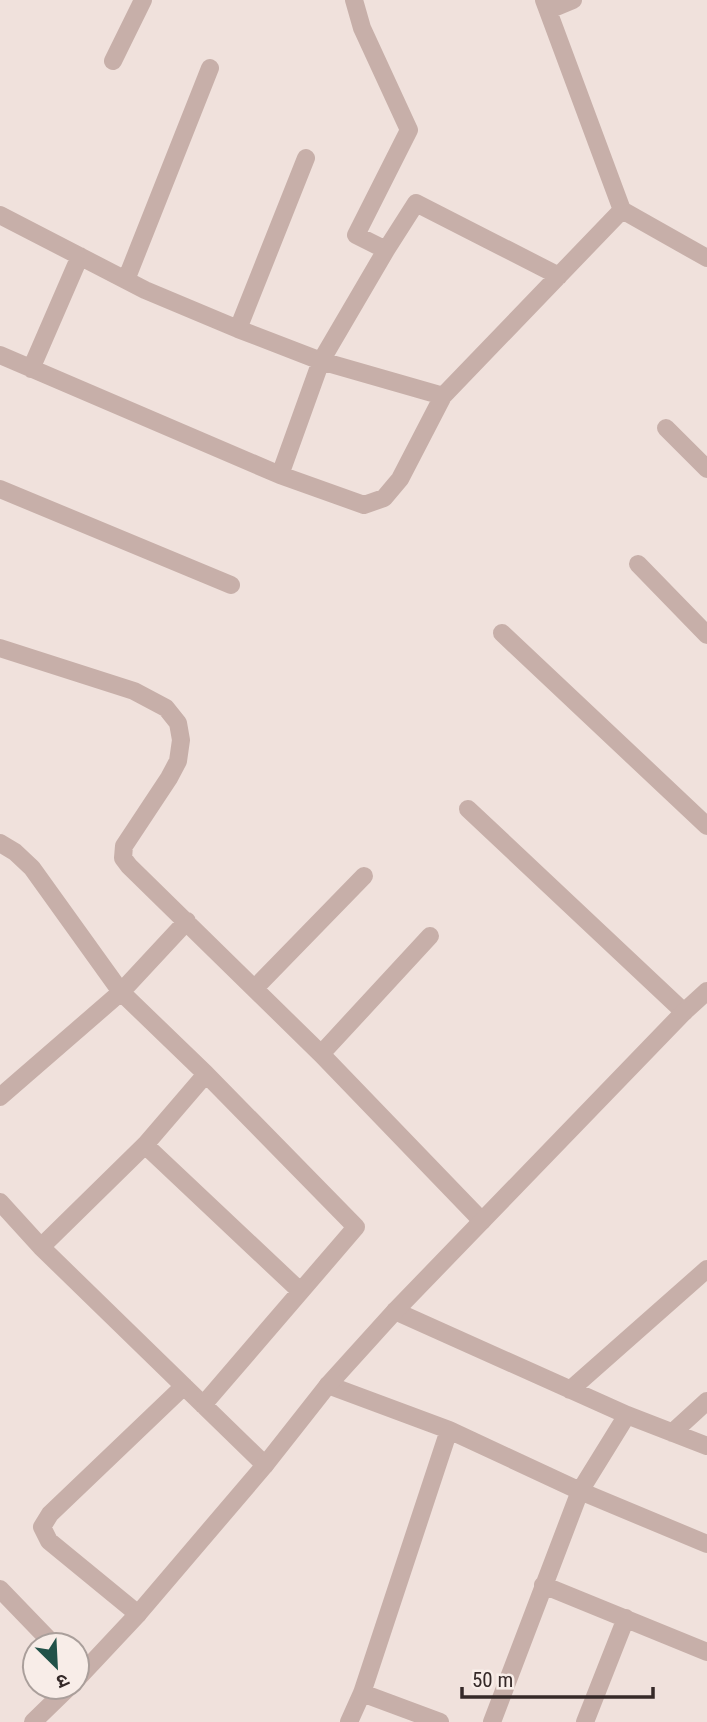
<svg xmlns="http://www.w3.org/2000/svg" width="707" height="1722" viewBox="0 0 707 1722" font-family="'Roboto Condensed','Noto Sans Devanagari',sans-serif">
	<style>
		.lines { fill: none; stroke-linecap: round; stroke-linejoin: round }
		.minor { stroke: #c7afa9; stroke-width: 18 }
		.tertiary { stroke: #c7afa9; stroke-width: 18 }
	</style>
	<rect width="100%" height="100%" fill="#f0e1dc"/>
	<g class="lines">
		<path class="minor" d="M354 0 362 28 409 130 356 235 386 250 416 203 559 276
			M544 0 622 210 707 258
			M549 10 573 0
			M113 61 143 0
			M0 215 145 290 238 329 321 361 443 396
			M126 280 210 68
			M238 329 306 158
			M0 355 280 475 364 505 384 498 400 479 443 396 622 210
			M31 369 80 256
			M666 428 707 469
			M280 475 321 361 386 250
			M0 489 231 585
			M638 564 707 635
			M502 633 707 826
			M0 648 134 691 166 708 178 723 181 740 178 761 169 778 124 846 123 858 129 866 321 1054 482 1221
			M468 809 684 1012
			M0 843 15 852 32 868 121 992 206 1074 356 1227 203 1405
			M255 988 364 876
			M321 1054 430 936
			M0 1097 121 992 187 921
			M145 1145 300 1291
			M0 1202 41 1247 265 1465
			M41 1247 145 1145 206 1074
			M395 1311 627 1415 707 1446
			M328 1385 449 1430 580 1491 707 1544
			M570 1390 707 1269
			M672 1433 707 1401
			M543 1585 707 1652
			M0 1589 54 1645
			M138 1614 49 1541 42 1527 50 1514 184 1386
			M362 1693 440 1722
			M349 1722 362 1693 449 1430
			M492 1722 580 1491 627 1415
			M585 1722 626 1618"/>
		<path class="tertiary" d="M77 1679 138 1614 265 1465 328 1385 395 1311 684 1012 707 991
			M33 1722 69 1687"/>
	</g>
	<g transform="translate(56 1666) rotate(156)"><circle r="33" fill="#f8ede8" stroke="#aa9f9b" stroke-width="2"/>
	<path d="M0-5L12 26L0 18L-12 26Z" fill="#215249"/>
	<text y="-10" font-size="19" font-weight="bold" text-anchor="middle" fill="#352928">उ</text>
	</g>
	<path d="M462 1687v10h191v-10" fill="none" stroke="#352928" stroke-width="3.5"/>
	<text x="472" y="1687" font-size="21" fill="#352928" stroke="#f8ede8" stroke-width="5" paint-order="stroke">50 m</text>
</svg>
